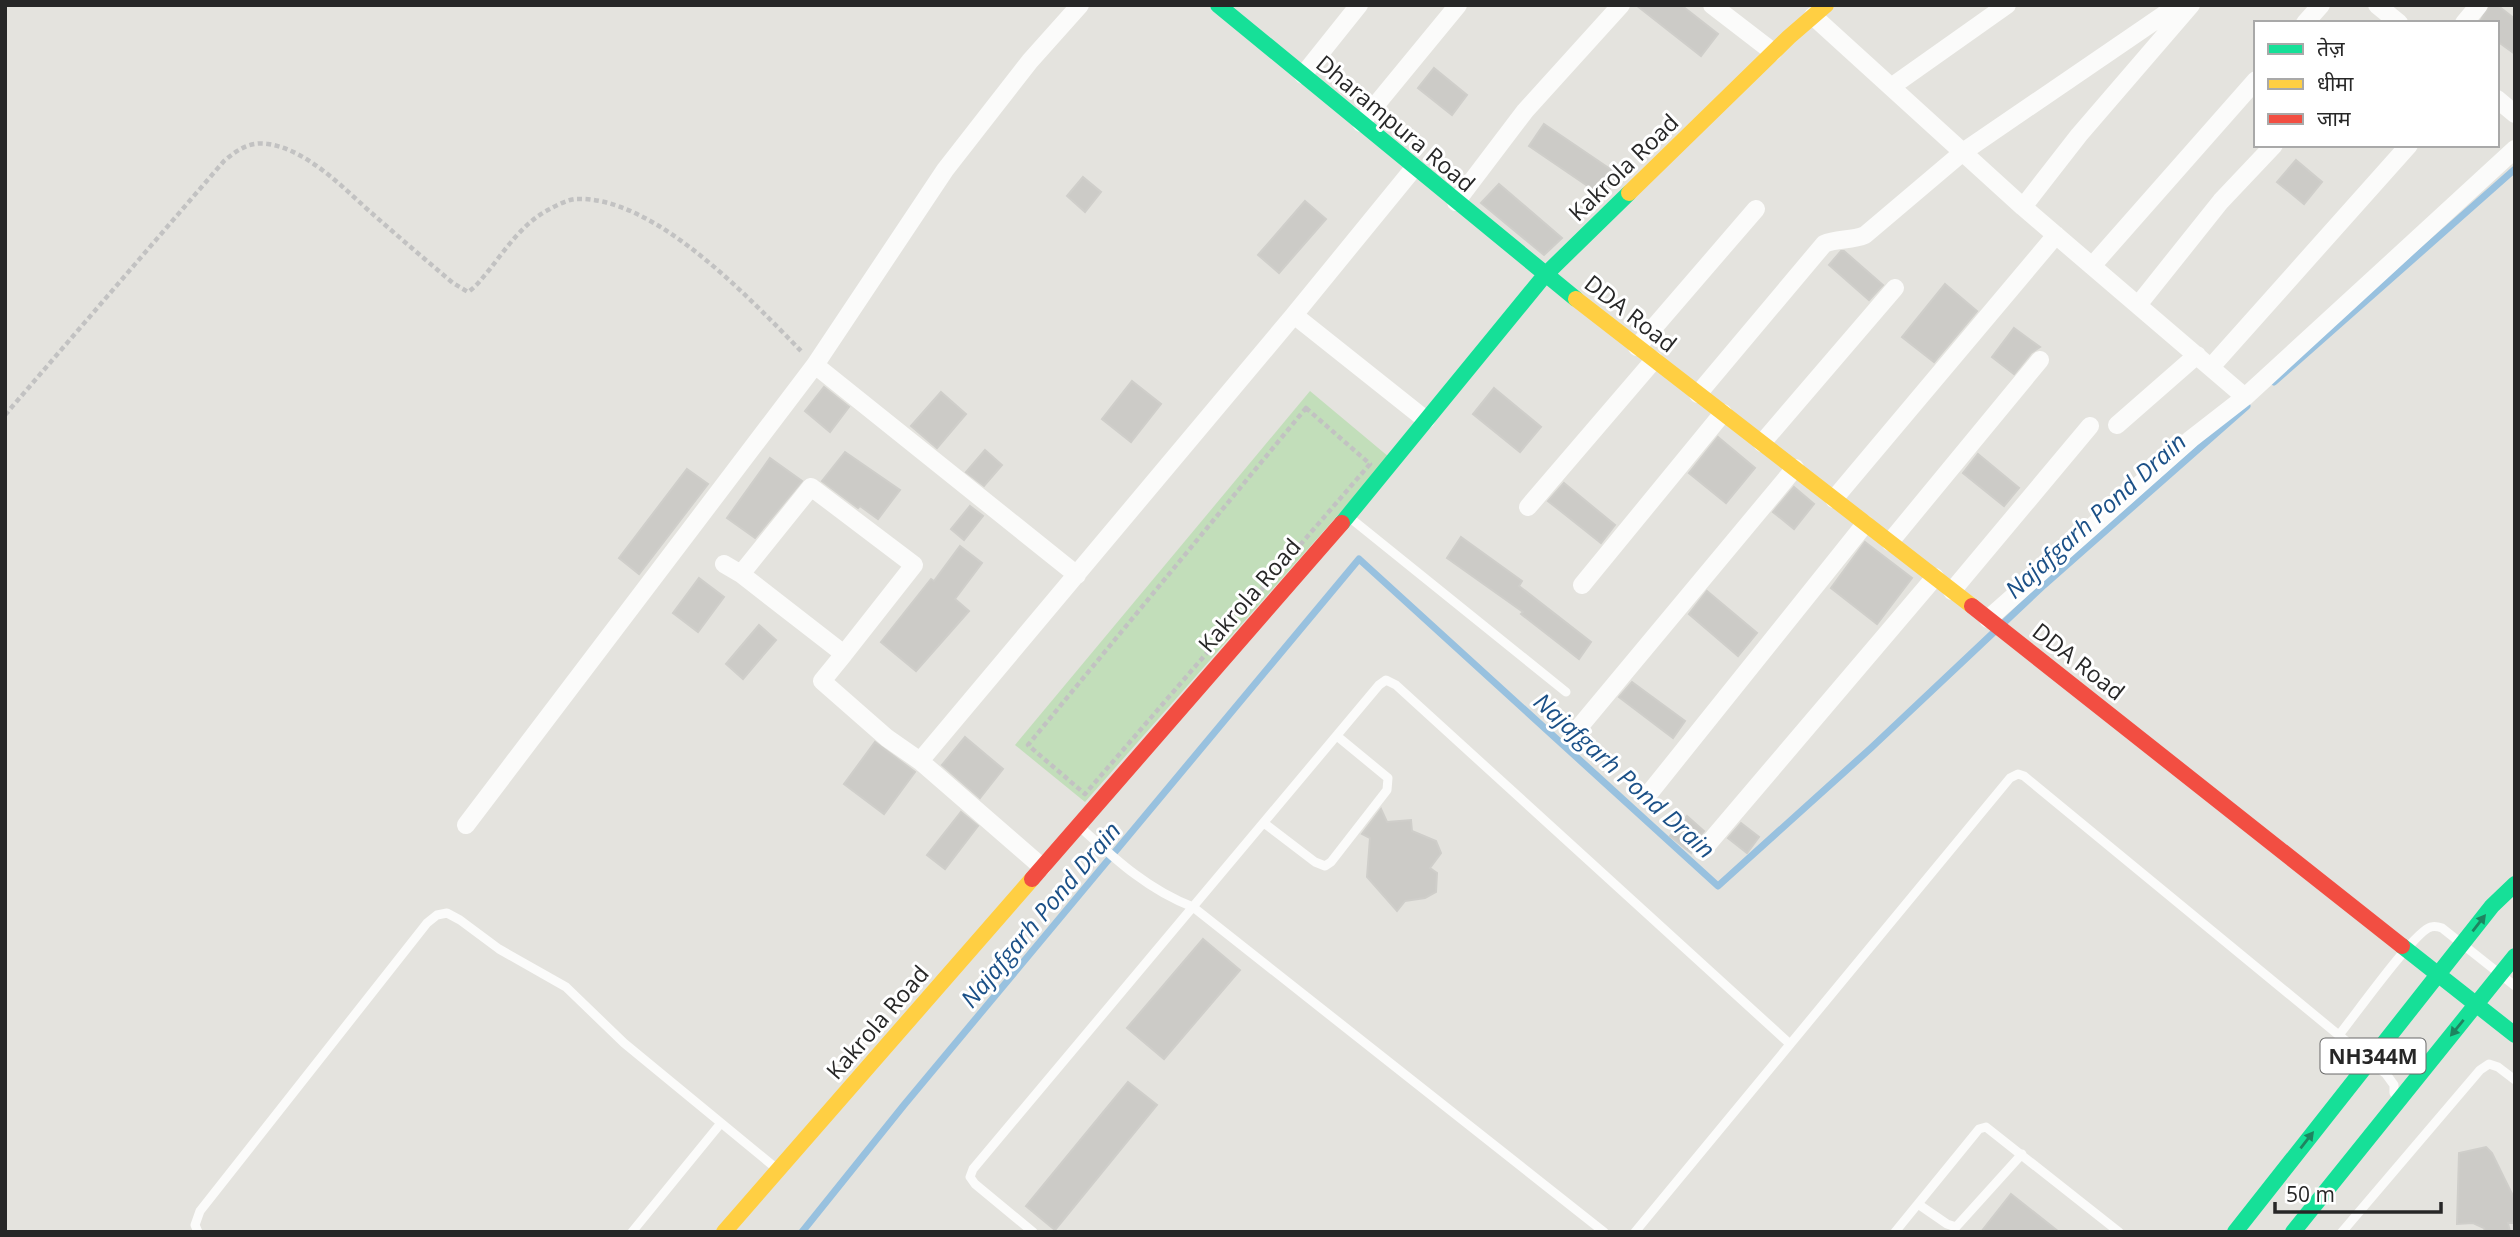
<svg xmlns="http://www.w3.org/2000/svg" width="2520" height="1237" viewBox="0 0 2520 1237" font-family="'Open Sans','Noto Sans Devanagari',sans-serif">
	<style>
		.green { fill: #c2deba }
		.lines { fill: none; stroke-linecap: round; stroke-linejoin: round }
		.stream { stroke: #98c1df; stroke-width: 7 }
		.building { fill: #cccbc7; stroke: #cfceca; stroke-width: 2 }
		.path { stroke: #c2c2c2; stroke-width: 4.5; stroke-dasharray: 5 3.5; stroke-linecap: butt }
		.lane { stroke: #fbfbfa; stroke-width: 9 }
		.street { stroke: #fbfbfa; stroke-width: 18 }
		.fast { stroke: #16e098; stroke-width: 16 }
		.slow { stroke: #ffcf43; stroke-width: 16 }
		.jam { stroke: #f24e42; stroke-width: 16 }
		.oneway { fill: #1e8460 }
		.labels { text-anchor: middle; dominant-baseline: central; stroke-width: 6; stroke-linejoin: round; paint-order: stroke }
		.shield { fill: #fff; stroke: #686868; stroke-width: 2 }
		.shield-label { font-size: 21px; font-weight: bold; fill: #272727 }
		.street-label { font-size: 23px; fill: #272727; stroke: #fff }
		.water-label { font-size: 24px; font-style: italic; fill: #1b5087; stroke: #fff }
	</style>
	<rect width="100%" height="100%" fill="#e4e3de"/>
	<path class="green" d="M1310 391 1389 457 1085 802 1015 745Z"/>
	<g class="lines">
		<path class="stream" d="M2274 382 2515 169
			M802 1232 904 1105 1359 559 1718 886 1871 748 2044 585 2247 406"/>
	</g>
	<path class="building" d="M1636 5H1681L1718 34 1701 56Z
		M2490 5H2497L2515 19V54L2497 41V23H2479Z
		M1434 68 1467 95 1452 115 1418 88Z
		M1544 124 1619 175 1604 197 1529 146Z
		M2296 160 2322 182 2304 204 2277 182Z
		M1083 177 1101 192 1085 212 1067 196Z
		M1499 184 1562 238 1544 255 1481 203Z
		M1305 201 1326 219 1279 273 1258 255Z
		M1841 251H1844L1883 285 1869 300 1829 265Z
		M1945 284 1977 311 1934 362 1902 337Z
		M2014 328 2040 347 2031 353 2014 374 1992 357Z
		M1132 381 1161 404 1131 442 1102 419Z
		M824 387 849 407 830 432 805 411Z
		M1494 388 1541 427 1520 452 1473 414Z
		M941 392 966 414 937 448 911 426Z
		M1718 437 1755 468 1726 503 1689 473Z
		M985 450 1002 465 984 486 966 472Z
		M845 452 900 490 878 519 860 506 858 508 822 481Z
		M1978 454 2019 488 2004 506 1963 473Z
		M770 458 802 481 755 538 727 518Z
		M687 469 708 484 639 574 619 558Z
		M1564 483 1615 525 1601 543 1548 501Z
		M1794 487 1814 504 1794 529 1773 512Z
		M970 506 983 516 964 540 951 529Z
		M1461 537 1522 581 1519 586 1591 642 1579 659 1521 614 1523 612 1447 558Z
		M1865 542 1912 578 1877 624 1831 588Z
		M960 546 982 563 955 599 969 611 916 671 881 642 931 579 934 581Z
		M699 578 724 597 698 632 673 613Z
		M1707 591 1757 633 1738 656 1689 614Z
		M759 625 776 640 743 679 726 664Z
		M1632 682 1685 721 1673 738 1619 697Z
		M965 737 1003 769 980 798 942 765Z
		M875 742 915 772 884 814 844 784Z
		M1381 809 1387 822 1411 820 1412 831 1436 841 1441 853 1430 868 1437 873 1436 892 1425 898 1405 901 1397 911 1367 877 1370 838 1362 834Z
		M961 812 978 826 945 869 927 855Z
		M1687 816 1704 831 1693 844 1691 853 1670 836Z
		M1741 823 1759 837 1747 853 1728 838Z
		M1203 939 1240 970 1164 1059 1127 1028Z
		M1128 1082 1157 1105 1055 1230 1026 1206Z
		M2486 1147 2492 1153 2515 1200V1223H2508L2510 1232H2485L2484 1228 2473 1223 2457 1224 2459 1153Z
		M2011 1194 2059 1232H1981Z"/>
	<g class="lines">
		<path class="path" d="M1306 408 1370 464 1085 794 1028 745Z
			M5 415 224 161C237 150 250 141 268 144 309 150 346 191 375 216 401 239 427 261 453 283L468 292C477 286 483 277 490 269 507 247 525 221 550 209 557 205 567 200 575 199 654 195 750 299 801 351"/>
		<path class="lane" d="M1349 517 1566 692
			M1264 823 1315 862 1325 866 1331 862 1387 790 1388 778 1337 736
			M1080 827C1115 859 1148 890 1193 907L1604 1232
			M2339 1035C2353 1018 2415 930 2431 927 2435 926 2439 927 2442 928L2515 986
			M1918 1204 1947 1224 1956 1227 2022 1154
			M198 1232 195 1225 200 1211 427 923 437 915 447 913 460 920 499 949 566 987 624 1043 777 1169
			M632 1232 721 1123
			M1033 1232 975 1184 970 1177 973 1169 1379 685 1386 680 1396 685 1790 1044
			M1635 1232 2010 778 2018 774 2024 776 2386 1074 2394 1085V1093
			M1895 1232 1979 1129 1986 1127 2119 1232
			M2342 1232 2480 1070 2489 1064 2498 1067 2515 1080"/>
		<path class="street" d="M1712 5 1773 52
			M2377 5 2399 23
			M1813 16 2023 207 2245 397
			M2305 23 2321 5
			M2464 23 2479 5
			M1303 75 1359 5
			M1891 87 2007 5
			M2497 99 2515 114
			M1361 123 1458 5
			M1456 202 1525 111 1621 5
			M2023 207 2079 135 2191 5
			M2092 266 2256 80
			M2138 305 2221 201 2274 145
			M1294 315 1414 168
			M1637 347 1756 209
			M815 365 945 170 1030 61 1080 5
			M2211 367 2409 145
			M1698 394 1824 244C1837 238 1851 241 1865 235L1963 152 2178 5
			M2117 425 2197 355
			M1762 443 1895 288
			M1834 499 2056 235
			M1528 507 1654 360
			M1890 542 2040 360
			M724 564 741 574 844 654 822 681 887 738 920 761 1042 867
			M741 574 811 487 914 565 844 654
			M1582 585 1723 413
			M1952 591 2090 426
			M1988 619 2191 439 2245 397 2515 149
			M1576 731 1795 468
			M920 761 1294 315 1426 420
			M1647 796 1865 524
			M466 825 815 365 1077 575
			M1702 851 1935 577"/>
		<path class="fast" d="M1218 5 1576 299
			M1342 523 1545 275 1629 193
			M2402 946 2515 1035
			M2235 1232 2492 906 2515 884
			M2293 1232 2515 956"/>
		<path class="slow" d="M1629 193 1789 37 1826 5
			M1576 299 1972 606
			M724 1232 1032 879"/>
		<path class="jam" d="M1972 606 2402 946
			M1032 879 1342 523"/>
	</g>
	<defs><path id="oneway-solid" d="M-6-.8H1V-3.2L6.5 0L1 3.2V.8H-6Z" transform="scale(1.75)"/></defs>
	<g class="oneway">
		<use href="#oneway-solid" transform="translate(2479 923) rotate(-52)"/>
		<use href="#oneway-solid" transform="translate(2457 1028) rotate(129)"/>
		<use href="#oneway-solid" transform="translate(2307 1140) rotate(-52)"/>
	</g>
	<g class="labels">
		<rect class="shield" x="2320.5" y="1038.5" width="105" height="35" rx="5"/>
		<g class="shield-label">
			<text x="2373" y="1056">NH344M</text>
		</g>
		<g class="street-label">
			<text transform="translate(1396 123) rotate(40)">Dharampura Road</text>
			<text transform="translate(1623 167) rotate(-44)">Kakrola Road</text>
			<text transform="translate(1631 313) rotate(38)">DDA Road</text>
			<text transform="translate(1249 595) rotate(-49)">Kakrola Road</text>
			<text transform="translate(2079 661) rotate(38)">DDA Road</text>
			<text transform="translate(877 1022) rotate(-49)">Kakrola Road</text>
		</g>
		<g class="water-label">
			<text transform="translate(2095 515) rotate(-42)">Najafgarh Pond Drain</text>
			<text transform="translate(1625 775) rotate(42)">Najafgarh Pond Drain</text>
			<text transform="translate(1040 914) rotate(-50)">Najafgarh Pond Drain</text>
		</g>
	</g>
	<rect width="2520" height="1237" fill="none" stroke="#272727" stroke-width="14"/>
	<rect x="2254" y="21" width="245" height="126" fill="#ffffff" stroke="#a9a9a9" stroke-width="2"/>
	<rect x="2268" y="44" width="35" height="10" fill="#16e098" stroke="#a9a9a9" stroke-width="2"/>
	<text x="2317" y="56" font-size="21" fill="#272727">तेज़</text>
	<rect x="2268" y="79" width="35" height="10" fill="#ffcf43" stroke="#a9a9a9" stroke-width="2"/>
	<text x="2317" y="91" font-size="21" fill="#272727">धीमा</text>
	<rect x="2268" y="114" width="35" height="10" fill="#f24e42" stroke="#a9a9a9" stroke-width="2"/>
	<text x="2317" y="126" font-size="21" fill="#272727">जाम</text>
	<path d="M2275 1202v10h166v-10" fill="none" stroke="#272727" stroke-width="3.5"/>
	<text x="2286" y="1202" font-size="21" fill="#272727" stroke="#ffffff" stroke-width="5" paint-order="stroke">50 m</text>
</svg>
